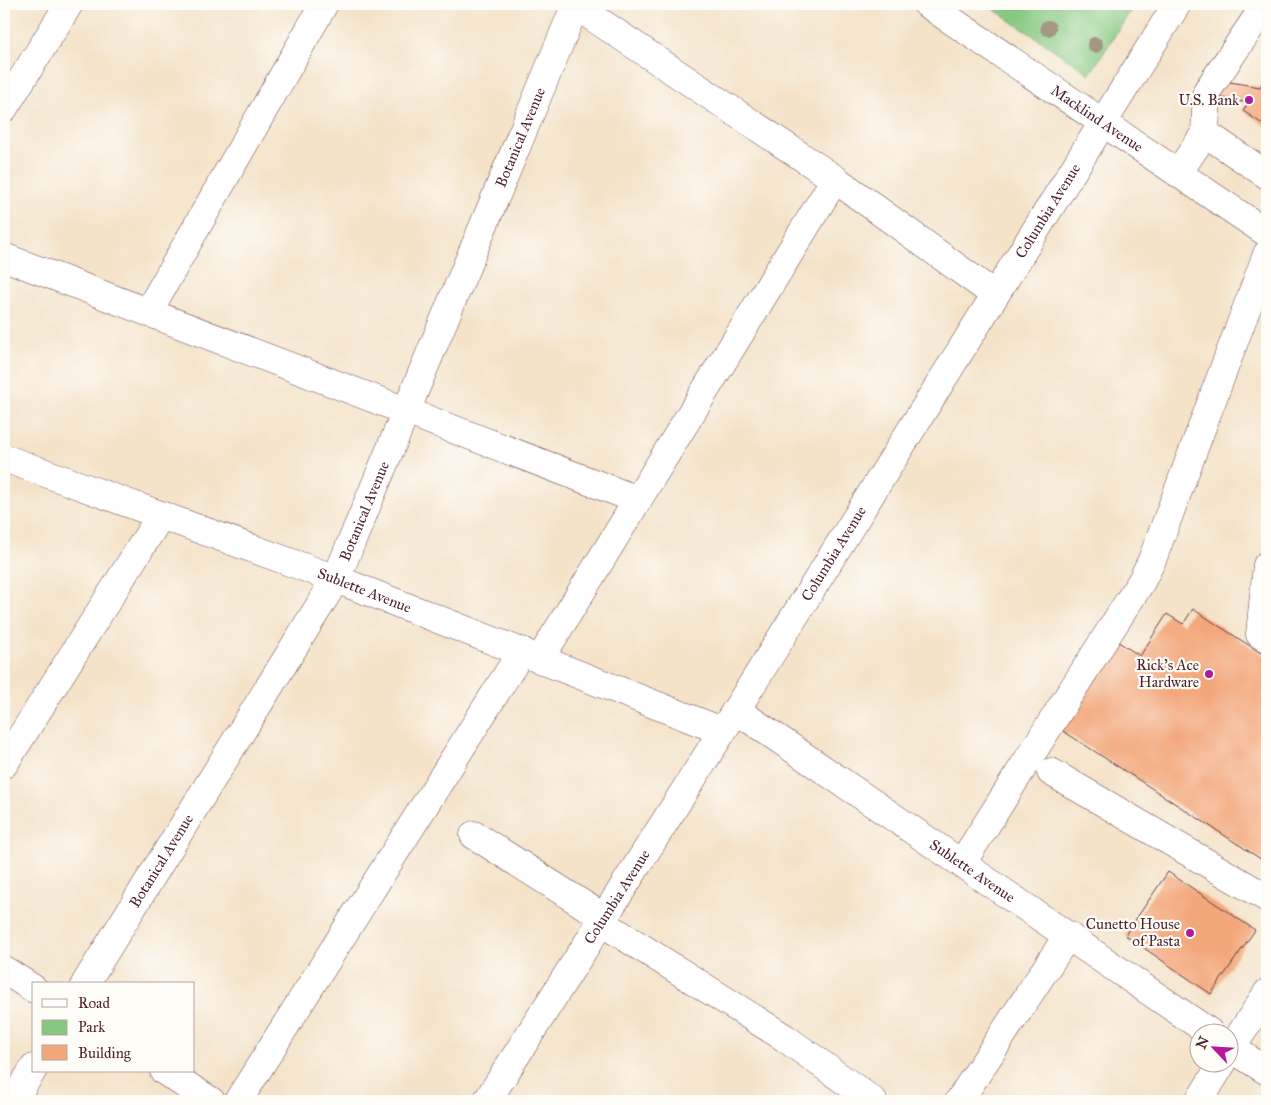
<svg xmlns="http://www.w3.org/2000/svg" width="1271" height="1105" viewBox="0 0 1271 1105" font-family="'IM FELL Great Primer',serif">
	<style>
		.green { fill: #86c881; stroke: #687456 }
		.building { fill: #f3a87c }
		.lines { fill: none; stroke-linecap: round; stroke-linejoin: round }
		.minor-casing { stroke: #643c43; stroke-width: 29 }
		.minor { stroke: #fff; stroke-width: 28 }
		.tree { fill: #a29883 }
		.poi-dot { fill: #b5179e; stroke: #fdfcf7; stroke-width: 2 }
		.labels { text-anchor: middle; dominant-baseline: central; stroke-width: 4.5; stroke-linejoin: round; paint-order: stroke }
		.poi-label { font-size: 15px; fill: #4a1f2b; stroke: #fdfcf7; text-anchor: end }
		.street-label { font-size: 15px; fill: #4a1f2b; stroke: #fdfcf7 }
	</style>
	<rect width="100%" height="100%" fill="#fdfcf7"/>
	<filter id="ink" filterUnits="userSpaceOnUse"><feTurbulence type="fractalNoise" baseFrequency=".02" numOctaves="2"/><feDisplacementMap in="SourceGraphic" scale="10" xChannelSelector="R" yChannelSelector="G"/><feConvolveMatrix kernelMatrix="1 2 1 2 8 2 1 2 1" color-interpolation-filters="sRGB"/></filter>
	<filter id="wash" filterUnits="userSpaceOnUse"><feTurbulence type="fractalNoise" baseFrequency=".0096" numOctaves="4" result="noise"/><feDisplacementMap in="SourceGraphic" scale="20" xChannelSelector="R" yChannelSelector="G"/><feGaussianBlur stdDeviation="1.12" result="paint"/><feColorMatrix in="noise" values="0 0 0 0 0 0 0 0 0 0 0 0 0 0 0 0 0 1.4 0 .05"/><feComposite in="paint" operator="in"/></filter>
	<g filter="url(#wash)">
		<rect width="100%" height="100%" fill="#f4e3c9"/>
		<path class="green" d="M986 4H1135L1090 74Z"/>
		<g id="blocks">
			<path class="building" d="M1267 76V127L1243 111 1248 103 1213 96 1224 81 1260 87Z
				M1193 609 1267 657V863L1060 729 1117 641 1140 656 1167 614 1183 624Z
				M1168 872 1255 930 1211 994 1125 935Z"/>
		</g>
	</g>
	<g filter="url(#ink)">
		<use href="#blocks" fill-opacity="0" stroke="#643c43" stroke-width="1"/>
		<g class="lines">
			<g class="minor-casing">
				<g id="minor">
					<path d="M573 4 835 179 995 295"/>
					<path id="s1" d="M927 4 1267 233"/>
					<path d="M4 108 69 4"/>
					<path d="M1205 133 1267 175"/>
					<path d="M1178 173 1205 133 1207 91 1266 4"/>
					<path d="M4 257 638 500"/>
					<path d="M148 312 324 4"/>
					<path id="s2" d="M4 458 336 579 722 731"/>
					<path d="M1267 565 1260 634 1267 638"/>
					<path d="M540 659 835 179"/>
					<path id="s3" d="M736 710 1209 1032"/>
					<path d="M4 764 161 515"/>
					<path d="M1051 772 1267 898"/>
					<path d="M474 835 603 917"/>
					<path d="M962 863 1141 582 1152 560 1267 254"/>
					<path d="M601 922 785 1038 873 1101"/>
					<path d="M4 970 34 989"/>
					<path id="s4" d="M85 984 336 579 576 4"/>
					<path d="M1228 1046 1267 1071"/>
					<path d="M1228 1054 1267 993"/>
					<path d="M164 1071 211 1101"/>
					<path d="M13 1101 34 1068"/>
					<path d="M238 1101 522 651"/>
					<path id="s5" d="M487 1101 736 710 1177 4"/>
					<path d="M959 1101 1068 935"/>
					<path d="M1199 1101 1223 1062"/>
				</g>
			</g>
			<use href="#minor" class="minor"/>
		</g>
		<g class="tree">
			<circle cx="1048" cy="28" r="8"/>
			<circle cx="1095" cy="45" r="8"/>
		</g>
	</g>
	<g class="poi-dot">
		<circle cx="1249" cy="100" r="5"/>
		<circle cx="1209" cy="674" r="5"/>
		<circle cx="1190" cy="933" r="5"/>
	</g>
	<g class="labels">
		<g class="poi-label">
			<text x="1239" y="100">U.S. Bank</text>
			<text x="1199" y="665">Rick's Ace<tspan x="1199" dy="17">Hardware</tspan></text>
			<text x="1180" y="924">Cunetto House<tspan x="1180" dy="17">of Pasta</tspan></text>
		</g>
		<g class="street-label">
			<text stroke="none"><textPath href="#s1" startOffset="205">Macklind Avenue</textPath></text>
			<text stroke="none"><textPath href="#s4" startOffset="955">Botanical Avenue</textPath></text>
			<text stroke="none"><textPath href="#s5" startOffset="1052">Columbia Avenue</textPath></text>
			<text stroke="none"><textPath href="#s4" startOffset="550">Botanical Avenue</textPath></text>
			<text stroke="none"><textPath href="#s5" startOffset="648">Columbia Avenue</textPath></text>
			<text stroke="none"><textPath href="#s2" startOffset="384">Sublette Avenue</textPath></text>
			<text stroke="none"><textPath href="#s4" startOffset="145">Botanical Avenue</textPath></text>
			<text stroke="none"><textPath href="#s3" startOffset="286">Sublette Avenue</textPath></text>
			<text stroke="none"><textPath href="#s5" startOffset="242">Columbia Avenue</textPath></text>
		</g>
	</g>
	<rect width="1271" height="1105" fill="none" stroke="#fdfcf7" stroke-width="20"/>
	<rect x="32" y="982" width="162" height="90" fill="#fdfcf7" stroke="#b5a4a5"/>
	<rect x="42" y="999" width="25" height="8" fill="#ffffff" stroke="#b5a4a5"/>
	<text x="78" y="1008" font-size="15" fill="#4a1f2b">Road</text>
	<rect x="42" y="1020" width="25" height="15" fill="#86c881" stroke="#b5a4a5"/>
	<text x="78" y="1032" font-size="15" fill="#4a1f2b">Park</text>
	<rect x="42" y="1045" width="25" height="15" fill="#f3a87c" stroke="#b5a4a5"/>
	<text x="78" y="1058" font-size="15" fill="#4a1f2b">Building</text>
	<g transform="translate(1214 1048) rotate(295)"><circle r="24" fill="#fdfcf7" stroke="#b5a4a5"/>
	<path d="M0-4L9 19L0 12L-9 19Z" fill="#b5179e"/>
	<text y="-8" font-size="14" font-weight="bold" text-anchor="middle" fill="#4a1f2b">N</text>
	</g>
</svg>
